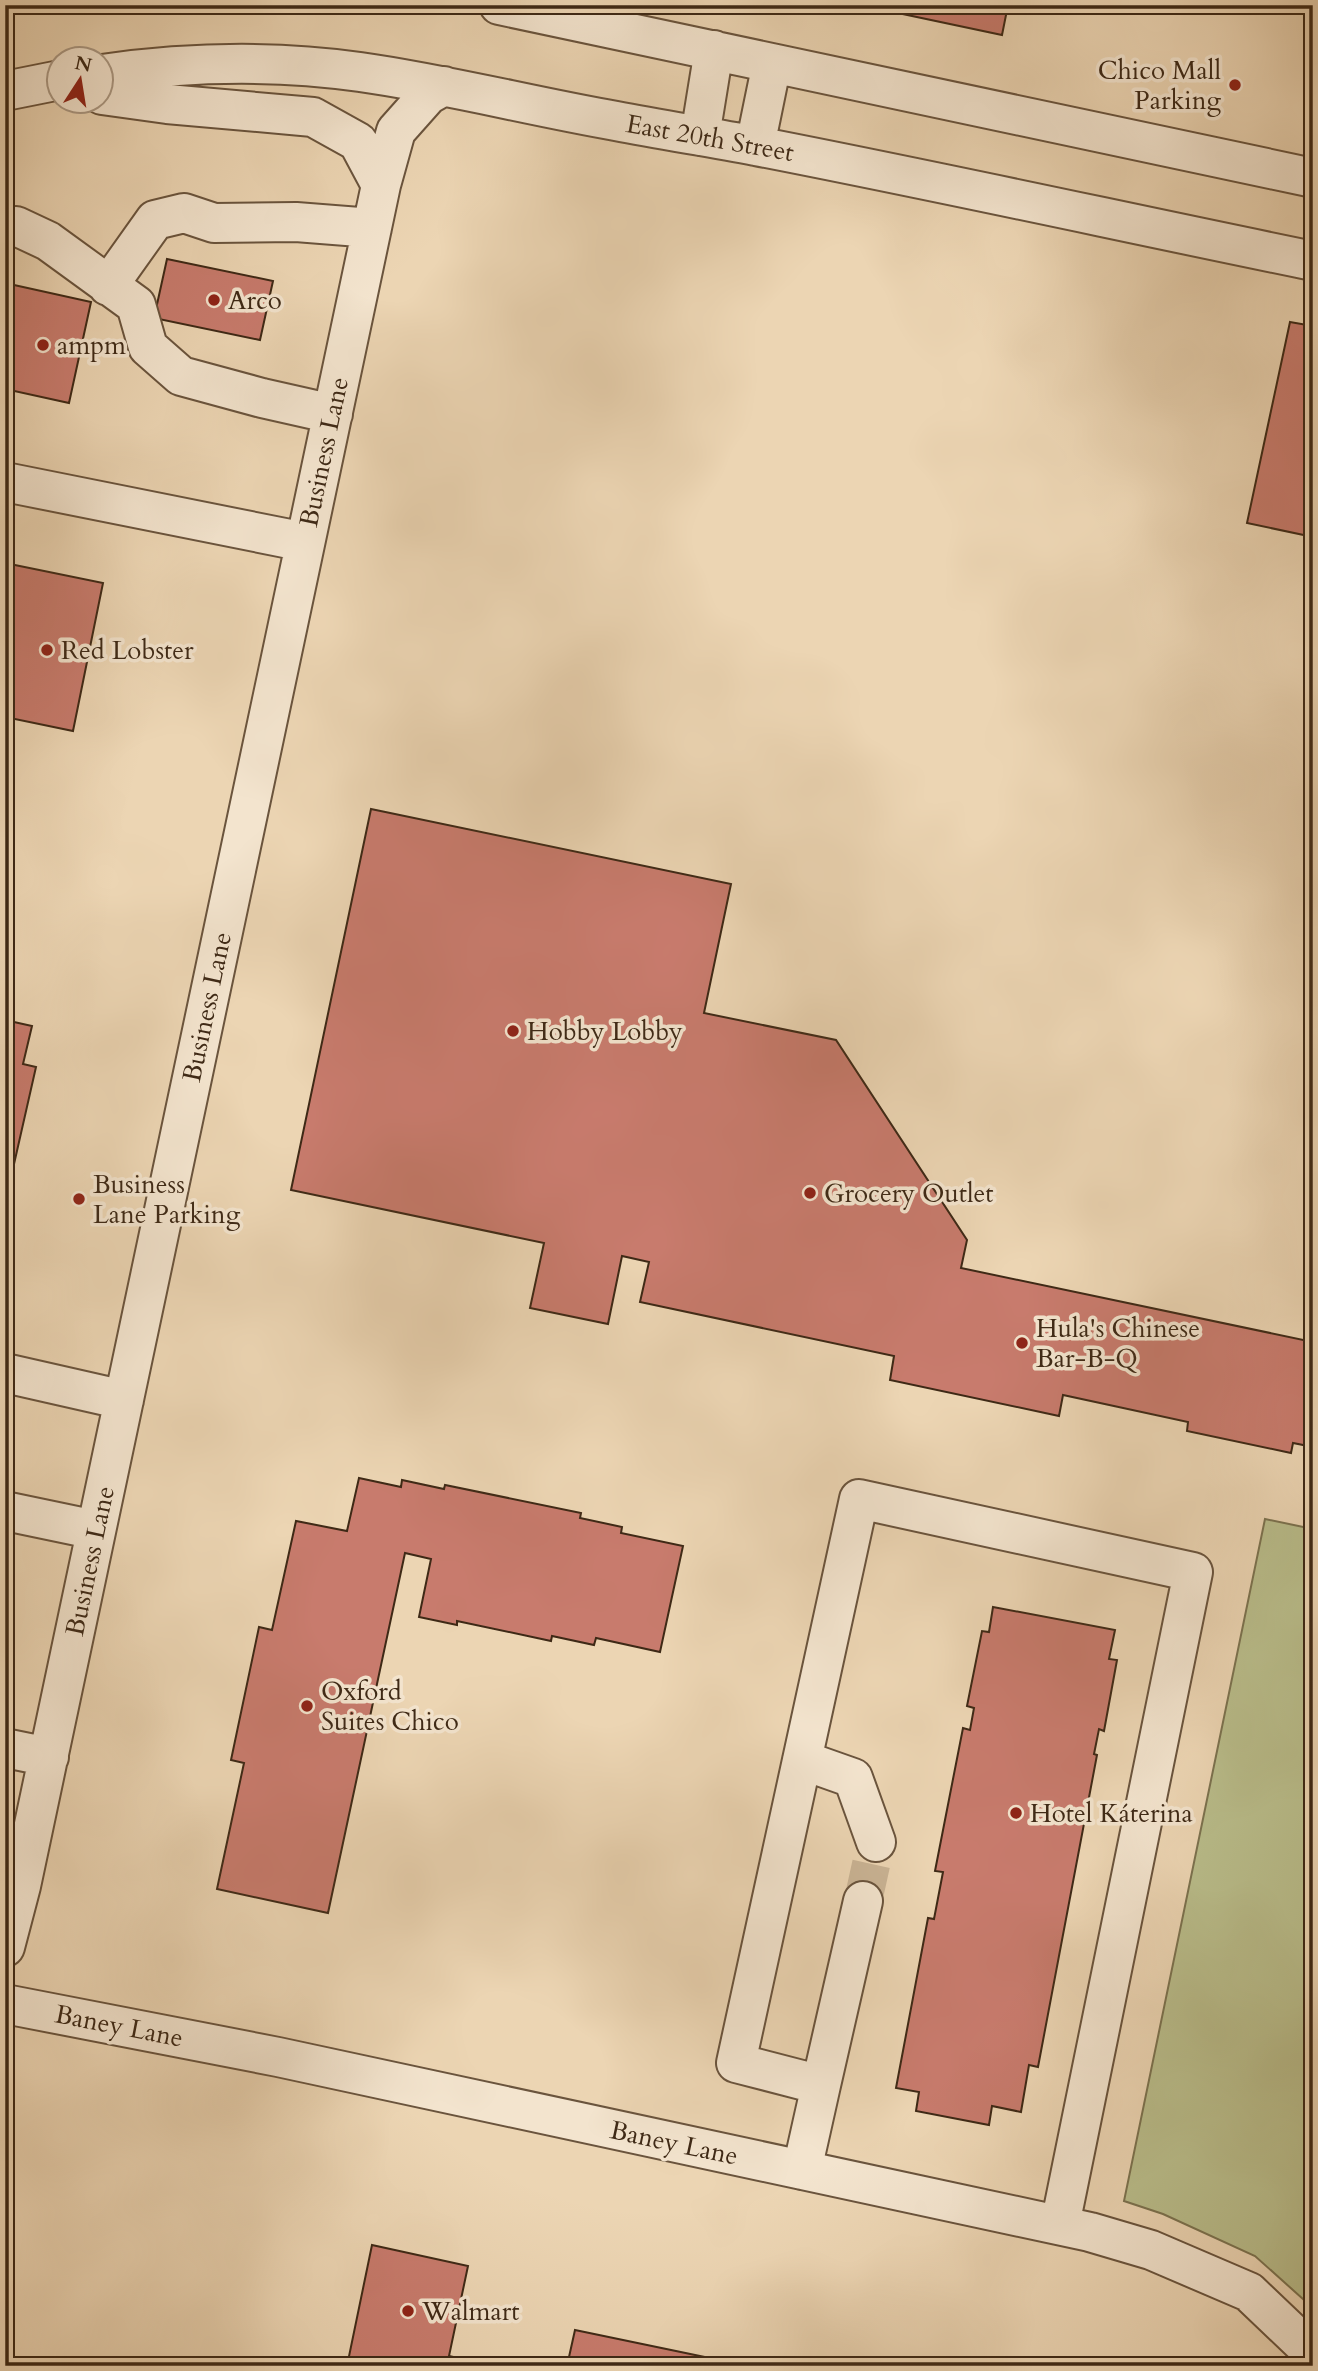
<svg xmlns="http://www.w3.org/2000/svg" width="1318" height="2371" viewBox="0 0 1318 2371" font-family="Cardo,serif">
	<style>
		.green { fill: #b9bd8b; stroke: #7c7350; stroke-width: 2 }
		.building { fill: #c87b6d; stroke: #3e2916; stroke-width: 2 }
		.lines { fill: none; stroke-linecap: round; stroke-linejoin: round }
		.minor-tunnel { stroke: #c9b394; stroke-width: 38; stroke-dasharray: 38 19; stroke-linecap: butt }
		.minor-casing { stroke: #6a543d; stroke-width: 42 }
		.minor { stroke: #f3e4ce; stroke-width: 38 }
		.poi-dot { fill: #8f2418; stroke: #f3e4ce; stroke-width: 2.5 }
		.labels { text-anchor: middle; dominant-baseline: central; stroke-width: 7; stroke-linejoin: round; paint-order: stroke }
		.poi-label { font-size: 26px; fill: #3e2916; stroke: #f3e4ce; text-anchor: start }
		.street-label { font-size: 26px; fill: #3e2916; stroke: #f3e4ce }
	</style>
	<rect width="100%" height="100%" fill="#ecd5b3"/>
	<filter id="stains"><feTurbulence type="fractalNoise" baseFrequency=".00286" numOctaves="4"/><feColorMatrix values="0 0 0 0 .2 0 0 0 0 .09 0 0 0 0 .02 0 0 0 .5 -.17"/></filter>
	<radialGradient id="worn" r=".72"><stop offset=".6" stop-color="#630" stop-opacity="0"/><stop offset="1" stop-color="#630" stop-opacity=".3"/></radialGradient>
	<path class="green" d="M1265 1519 1313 1529V2308L1255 2256 1163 2214 1124 2201Z"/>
	<path class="building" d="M860 5H1008L1002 35Z
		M167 259 273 281 260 340 154 318Z
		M5 283 91 302 69 403 5 389Z
		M1290 322 1313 326V537L1247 523Z
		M5 563 103 583 73 731 5 717Z
		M371 809 731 884 704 1013 836 1040 967 1240 961 1268 1313 1342V1447L1293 1443 1291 1453 1187 1431 1188 1422 1063 1395 1059 1416 890 1380 894 1356 640 1302 649 1262 622 1256 608 1324 530 1308 544 1243 291 1190Z
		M5 1020 32 1026 23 1064 36 1067 12 1173 5 1172Z
		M359 1478 401 1487 402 1480 444 1489 445 1485 581 1513 580 1518 622 1527 621 1533 683 1546 660 1652 596 1638 594 1645 552 1636 551 1641 457 1621V1625L419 1617 431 1559 405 1553 328 1913 217 1889 244 1763 231 1760 259 1627 272 1630 296 1521 347 1531Z
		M993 1607 1115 1630 1109 1659 1117 1660 1104 1731 1099 1729 1094 1754 1097 1755 1038 2067 1029 2065 1021 2112 992 2106 989 2125 916 2111 919 2092 896 2088 928 1918 934 1919 943 1872 935 1871 963 1728 970 1730 974 1708 967 1706 982 1631 989 1632Z
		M372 2245 468 2266 449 2356 480 2363V2366H347Z
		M575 2330 748 2366H567Z"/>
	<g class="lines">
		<path class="minor-tunnel" d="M863 1901 876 1842"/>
		<g class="minor-casing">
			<path id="minor" d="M499 5 1313 178
				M102 74C187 62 275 60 360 72 446 84 530 106 616 121 662 130 709 137 756 146 942 182 1127 223 1313 261
				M5 91 60 80
				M102 95 167 104 313 117 358 142 381 185
				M700 136 714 50
				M755 146 772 63
				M5 230 16 226 48 241 136 305 148 347 181 376 262 398 333 414
				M108 286 155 220 184 213 214 223 296 222 372 228
				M5 482 305 542
				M5 1373 124 1400
				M5 1511 96 1530
				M5 1748 49 1757
				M802 1760 853 1778 876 1842
				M5 1947 21 1886 381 185 396 131 428 95 444 86
				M5 2004 278 2057 1090 2232 1151 2250 1249 2292 1313 2353
				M821 2085 863 1901
				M802 2170 821 2085 736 2063 859 1499 1193 1572 1060 2225"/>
		</g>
		<use href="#minor" class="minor"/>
	</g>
	<g class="poi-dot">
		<circle cx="1235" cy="85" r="7"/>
		<circle cx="214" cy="300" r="7"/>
		<circle cx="43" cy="345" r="7"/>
		<circle cx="47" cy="650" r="7"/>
		<circle cx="513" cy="1031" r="7"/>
		<circle cx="810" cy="1193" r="7"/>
		<circle cx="79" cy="1199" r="7"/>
		<circle cx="1022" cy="1343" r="7"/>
		<circle cx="307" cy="1706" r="7"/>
		<circle cx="1016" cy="1813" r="7"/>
		<circle cx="408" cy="2311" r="7"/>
	</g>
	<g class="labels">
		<g class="poi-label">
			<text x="1221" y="70" text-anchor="end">Chico Mall<tspan x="1221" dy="30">Parking</tspan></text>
			<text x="228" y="300">Arco</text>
			<text x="57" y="345">ampm</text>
			<text x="61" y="650">Red Lobster</text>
			<text x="527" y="1031">Hobby Lobby</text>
			<text x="93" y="1184">Business<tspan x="93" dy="30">Lane Parking</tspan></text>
			<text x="824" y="1193">Grocery Outlet</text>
			<text x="1036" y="1328">Hula's Chinese<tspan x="1036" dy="30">Bar-B-Q</tspan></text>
			<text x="321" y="1691">Oxford<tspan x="321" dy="30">Suites Chico</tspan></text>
			<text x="1030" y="1813">Hotel Káterina</text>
			<text x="422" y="2311">Walmart</text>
		</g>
		<g class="street-label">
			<text transform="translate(710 138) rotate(10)">East 20th Street</text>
			<text transform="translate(324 452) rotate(-78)">Business Lane</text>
			<text transform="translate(207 1007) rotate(-78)">Business Lane</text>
			<text transform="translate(90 1561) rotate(-78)">Business Lane</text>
			<text transform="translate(119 2026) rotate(11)">Baney Lane</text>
			<text transform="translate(674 2143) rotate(12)">Baney Lane</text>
		</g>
	</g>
	<rect width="1318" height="2371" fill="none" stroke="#ecd5b3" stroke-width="28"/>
	<rect x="7" y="7" width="1304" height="2357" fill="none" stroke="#3e2916" stroke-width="3.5"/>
	<rect x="14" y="14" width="1290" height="2343" fill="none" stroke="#3e2916" stroke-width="2"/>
	<g transform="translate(80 80) rotate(12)"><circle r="33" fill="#f3e4ce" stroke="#ab9984" stroke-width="2"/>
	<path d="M0-5L12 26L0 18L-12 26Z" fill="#8f2418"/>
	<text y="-10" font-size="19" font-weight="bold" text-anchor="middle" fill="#3e2916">N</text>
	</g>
	<rect width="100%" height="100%" filter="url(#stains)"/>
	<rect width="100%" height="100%" fill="url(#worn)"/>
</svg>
